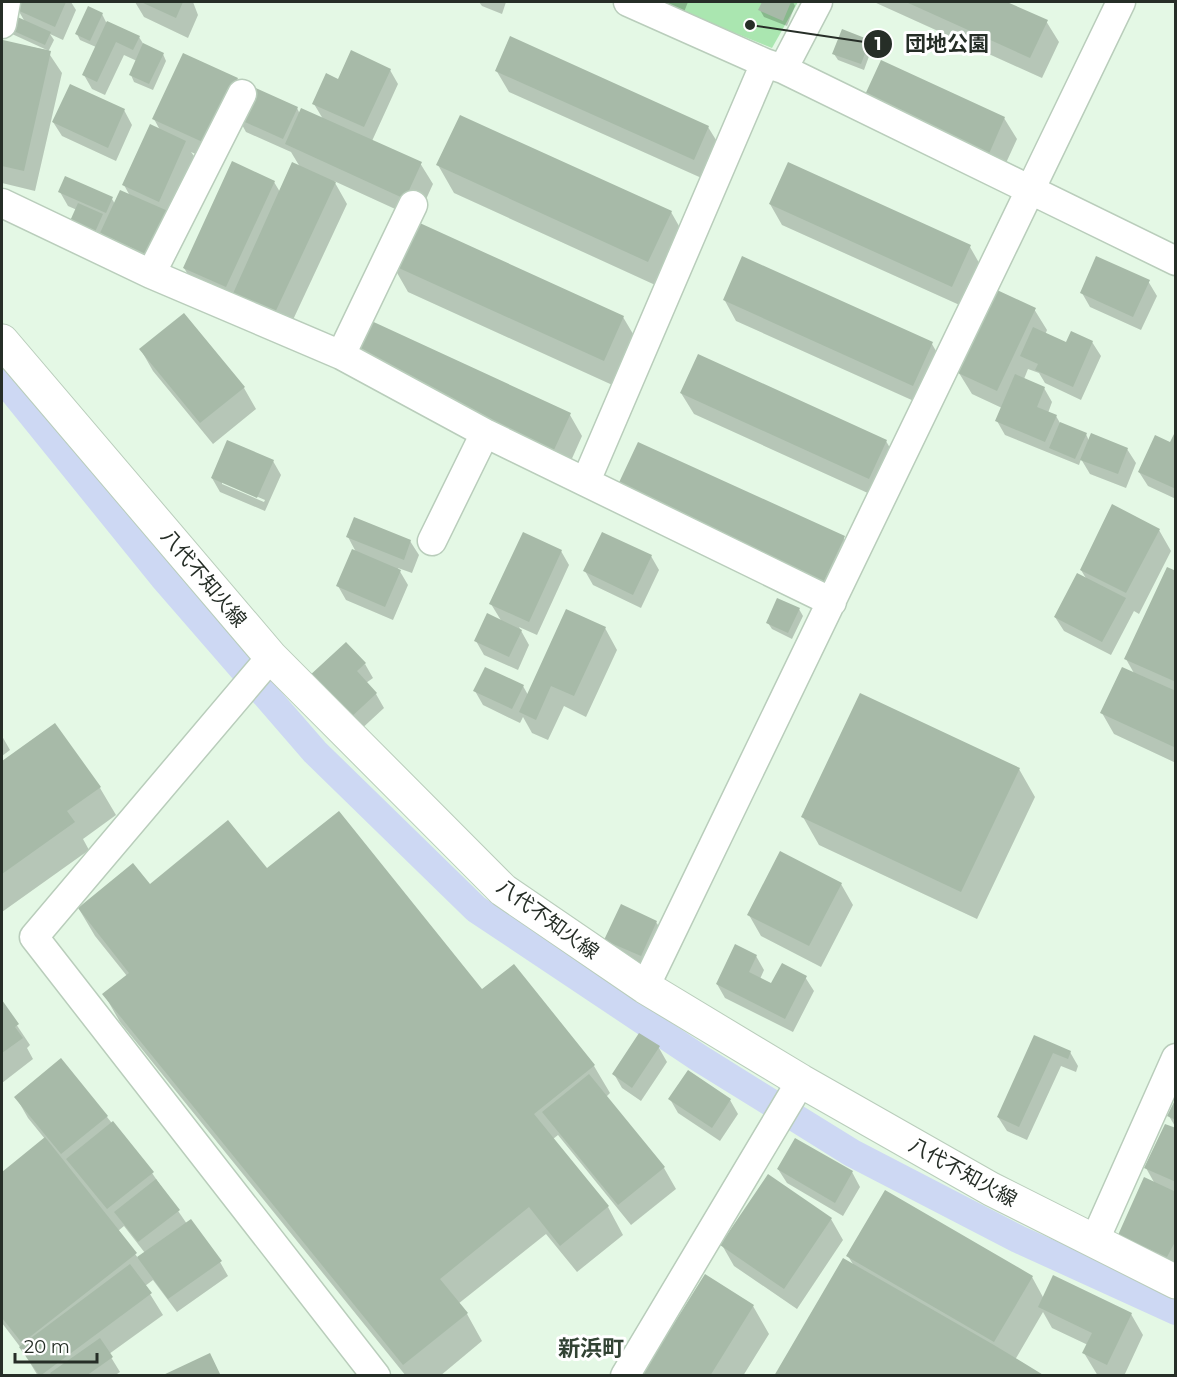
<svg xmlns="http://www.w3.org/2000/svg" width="1177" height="1377" viewBox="0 0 1177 1377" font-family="Montserrat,'Noto Sans JP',sans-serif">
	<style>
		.green { fill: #aae6b0 }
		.shadow { fill: #0003; fill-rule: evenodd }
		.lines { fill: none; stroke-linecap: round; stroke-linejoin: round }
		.canal { stroke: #cdd8f3; stroke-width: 28 }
		.building { fill: #a7baa8 }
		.minor-casing { stroke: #b9cdbb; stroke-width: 31 }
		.major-casing { stroke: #b9cdbb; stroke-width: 35 }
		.minor { stroke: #fff; stroke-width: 28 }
		.major { stroke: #fff; stroke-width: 33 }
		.labels { text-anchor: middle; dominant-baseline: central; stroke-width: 6; stroke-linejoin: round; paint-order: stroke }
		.street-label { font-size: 20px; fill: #262e27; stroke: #fff }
		.quarter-label { font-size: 22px; font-weight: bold; fill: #324334; stroke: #fff }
		.leader { fill: none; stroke: #262e27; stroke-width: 2 }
		.callout-dot { fill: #262e27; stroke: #fff; stroke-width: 2 }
		.mark-label { font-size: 18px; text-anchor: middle; font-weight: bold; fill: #fff }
		.callout-label { font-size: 21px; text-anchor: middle; font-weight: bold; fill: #262e27; stroke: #fff; stroke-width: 6; stroke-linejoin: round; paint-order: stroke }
	</style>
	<rect width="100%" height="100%" fill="#e4f8e5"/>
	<path class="green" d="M658 2H798L772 48Z"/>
	<path class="shadow" d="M20 2H71L76 10 63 40 50 34 54 40 48 52 62 73 35 191 2 183V55L5 42 47 50 12 34 9 28 25 22 17 8Z
		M135 2H193L198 15 188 38 144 17Z
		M479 2H506L502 14 482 6Z
		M658 2H688L684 12Z
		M764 2H793L795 6 787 26 764 17 760 10Z
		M874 2H1003L1046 21 1059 42 1042 78Z
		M102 14 106 22 139 37 144 45 163 54 166 61 153 90 134 82 131 75 137 61 124 55 105 95 92 89 84 75 96 47 80 40 77 34Z
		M869 41 872 48 864 70 838 60 834 54Z
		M881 62 1004 118 1017 139 1000 176Z
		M390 70 398 84 372 141 420 163 433 184 417 219 334 181 347 204 285 337 197 289 184 268 274 182 280 192 300 167 291 152 246 132 240 121 220 165 191 152 194 156 168 212 156 268 110 247 101 232 94 246 77 210 68 206 60 192 112 199 115 204 130 196 124 185 160 130 154 119 237 79 247 96 297 108 300 114 323 119 314 104 339 81Z
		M496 70 708 127 721 148 706 180 509 92Z
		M124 110 132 125 116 161 62 136 53 122Z
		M438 165 671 212 687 240 664 289 454 193Z
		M770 204 970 247 982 268 964 307 782 225Z
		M392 264 623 317 639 344 619 388 408 292Z
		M1148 281 1157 296 1141 330 1090 307 1082 293Z
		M724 299 932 344 944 365 925 406 736 321Z
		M1034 309 1047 330 1045 335 1066 344 1092 342 1101 356 1081 400 1045 383 1039 373 1028 369 1024 379 1044 388 1052 402 1048 413 1056 416 1060 423 1086 434 1089 441 1127 449 1136 463 1126 488 1090 474 1081 459 1079 465 1005 435 997 421 1002 408 972 394 959 373Z
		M183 315 244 388 256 409 213 444 153 371 141 350Z
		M349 357 570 415 582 436 566 472Z
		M681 393 886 441 898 462 881 499 694 414Z
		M1176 433V499L1148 486 1139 472 1170 444Z
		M273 461 281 475 265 511 220 492 212 478ZM222 481 265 500 264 502 222 484Z
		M633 519 843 537 860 565 838 611Z
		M1159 530 1171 551 1139 614 1134 611 1111 655 1064 631 1055 617 1087 580 1081 570Z
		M348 537 410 541 419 555 412 573 398 568 408 585 393 620 346 600 338 586 356 552Z
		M561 551 569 565 537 635 519 627 529 645 518 670 484 655 476 641 502 622 491 604Z
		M651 556 659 570 641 608 593 585 585 571Z
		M1176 572V763L1114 734 1102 713 1135 675 1126 659Z
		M799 609 803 616 792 639 772 629 768 623Z
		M605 628 617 650 586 717 564 706 548 740 532 733 523 717 520 723 483 705 475 691 523 686 528 695Z
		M365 664 373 678 366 683 376 694 384 708 357 733 318 692Z
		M55 725 100 788 116 815 83 839 89 850 2 912V762Z
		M2 736 10 750 2 756Z
		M1019 769 1035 797 977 919 819 845 803 817Z
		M267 871 482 991 594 1066 610 1093 606 1097 664 1168 676 1189 631 1225 558 1135 553 1139 608 1207 623 1235 577 1272 546 1234 458 1304 467 1314 482 1341 440 1376H406L120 1022 104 994 127 976 95 936 79 909 149 886Z
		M841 884 853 905 821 967 761 936 749 915Z
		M656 922 665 936 649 969 614 954 606 940Z
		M756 956 764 970 760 979 772 985 805 977 814 991 793 1032 725 998 717 984Z
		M2 1003 30 1045 27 1048 33 1059 2 1083Z
		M640 1035 659 1048 667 1062 641 1101 622 1088 614 1074Z
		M1035 1037 1070 1052 1078 1066 1076 1072 1061 1066 1027 1140 1007 1131 998 1117Z
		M689 1072 730 1100 738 1114 720 1141 678 1113 670 1099Z
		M16 1097 107 1117 152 1173 187 1224 220 1262 228 1276 177 1312 153 1280 145 1286 163 1315 109 1354 120 1372 114 1376H38L21 1348 2 1323V1173L45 1139 28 1118ZM124 1226 145 1253 138 1258 118 1231Z
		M1176 1101V1128L1169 1116Z
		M1176 1130 1175 1270 1119 1235 1155 1184 1146 1168Z
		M796 1140 852 1172 860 1187 843 1216 787 1183 778 1169Z
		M831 1219 843 1240 797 1309 734 1266 722 1245Z
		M848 1256 1032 1277 1044 1299 1131 1314 1143 1335 1124 1376H1098L1084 1353 1088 1345 1052 1328 1043 1312 1015 1360 854 1266Z
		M753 1306 769 1334 743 1376H643Z"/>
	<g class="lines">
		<path class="canal" d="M2 378 163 577 315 752 476 909 699 1058 852 1153 1018 1239 1176 1311"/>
	</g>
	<path class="building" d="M19 2H66L55 27 15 9Z
		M141 2H183L176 18Z
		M762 2H791L783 21 758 10Z
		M906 2H1007L1048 20 1030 58Z
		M88 6 103 13 90 41 75 34Z
		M13 15 51 32 45 45 7 28Z
		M107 21 140 36 133 50 116 42 97 82 82 75Z
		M842 29 870 40 861 64 832 54Z
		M510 36 709 126 694 160 495 71Z
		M3 40 51 51 24 171 2 166V49Z
		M143 43 164 53 149 84 129 75Z
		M351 50 391 69 364 127 312 104 326 73 338 79Z
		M183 53 238 78 207 144 152 119Z
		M881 60 1005 117 988 156 863 99Z
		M70 84 125 109 108 148 52 122Z
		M251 86 298 107 283 139 236 118Z
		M301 108 422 162 405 199 285 144Z
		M460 115 672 211 648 262 436 165Z
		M150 124 186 141 159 202 122 185Z
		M232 161 275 181 226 287 183 268Z
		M292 162 336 182 273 317 231 298Z
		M788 162 971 245 952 287 769 204Z
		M65 176 113 197 106 213 58 192Z
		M120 190 168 211 148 255 100 233Z
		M78 203 103 214 91 241 66 230Z
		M411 219 624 316 604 361 390 264Z
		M742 256 933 342 913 386 723 300Z
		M1096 256 1150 280 1133 317 1080 293Z
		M997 290 1036 308 997 391 958 373Z
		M184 313 245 387 200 423 139 349Z
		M365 318 571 413 553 452 347 357Z
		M1033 327 1066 342 1071 331 1093 341 1073 387 1035 370 1038 364 1020 356Z
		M698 354 887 440 869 479 680 393Z
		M1015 374 1045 387 1037 407 1057 415 1045 442 995 421Z
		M1060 422 1087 433 1075 459 1049 448Z
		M1176 430V489L1138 472 1155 435 1170 442Z
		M1091 433 1128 448 1118 474 1080 460Z
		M227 440 274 460 257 498 211 478Z
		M638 442 845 536 822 585 615 491Z
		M1112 504 1160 529 1126 593 1080 570Z
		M354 517 411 540 404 560 346 537Z
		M523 532 562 550 529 622 489 604Z
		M602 532 652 555 633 595 583 571Z
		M352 549 401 570 385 607 336 586Z
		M1167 567 1176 571V682L1124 659Z
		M1077 573 1126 598 1102 642 1054 617Z
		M777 598 800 608 788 633 766 623Z
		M566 609 606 627 574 696 551 686 536 720 519 712Z
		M487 613 522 630 509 657 474 641Z
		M346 642 366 663 357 671 377 693 348 720 308 677Z
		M485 667 524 685 512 709 473 691Z
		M1122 667 1176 691 1174 747 1100 713Z
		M860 693 1020 768 961 892 801 817Z
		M55 723 101 787 67 811 75 822 2 874V761Z
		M339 811 482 989 514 964 595 1065 534 1114 609 1206 560 1246 529 1207 440 1279 468 1313 403 1365 102 994 129 973 78 908 133 863 150 884 228 820 267 868Z
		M780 851 842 883 809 946 747 915Z
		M621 904 657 921 641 956 604 940Z
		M735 944 757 955 749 972 771 983 782 963 807 976 785 1019 716 984Z
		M2 1000 19 1024 15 1027 23 1038 2 1053Z
		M639 1033 660 1046 632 1088 612 1074Z
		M1034 1035 1071 1051 1068 1059 1053 1053 1019 1127 997 1117Z
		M61 1058 108 1116 61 1154 14 1097Z
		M688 1070 731 1099 712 1128 668 1099Z
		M589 1074 665 1167 618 1205 542 1112Z
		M1176 1098V1120L1167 1116Z
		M113 1121 154 1172 107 1209 66 1159Z
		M1165 1124 1176 1128V1182L1144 1168Z
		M45 1137 137 1253 22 1343 2 1318V1172Z
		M795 1138 853 1171 835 1203 777 1169Z
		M768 1174 832 1218 784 1289 720 1245Z
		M1144 1177 1176 1192V1240L1167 1257 1118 1235Z
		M156 1179 180 1210 138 1242 114 1212Z
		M885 1190 1033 1276 994 1342 846 1256Z
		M191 1219 222 1261 168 1299 137 1257Z
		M843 1258 994 1345 1045 1376H774Z
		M130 1264 152 1293 40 1376 19 1347Z
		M705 1274 754 1305 710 1376H641Z
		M1053 1275 1132 1313 1107 1365 1082 1353 1092 1333 1038 1307Z
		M100 1338 113 1357 86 1376H52L50 1373Z
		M210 1353 221 1376H161Z"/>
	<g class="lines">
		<g class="minor-casing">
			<path id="minor" d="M628 2 765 63 783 69 1176 261
				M2 24 6 2
				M783 69 818 2
				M2 203 151 274 341 355 485 433 832 602
				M151 274 242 94
				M341 355 413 205
				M586 481 765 63
				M432 541 485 433
				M271 657 34 937 376 1376
				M645 987 1121 2
				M1094 1242 1176 1058
				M625 1376 801 1081"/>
		</g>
		<g class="major-casing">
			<path id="major" d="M2 341 271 657 503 890 645 987 801 1081 991 1189 1176 1282"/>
		</g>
		<use href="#minor" class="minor"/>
		<use href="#major" class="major"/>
	</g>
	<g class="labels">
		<g class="street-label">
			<text transform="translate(204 578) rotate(50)">八代不知火線</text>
			<text transform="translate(548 919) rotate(36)">八代不知火線</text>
			<text transform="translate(963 1172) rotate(29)">八代不知火線</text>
		</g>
		<g class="quarter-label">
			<text x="591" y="1348">新浜町</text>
		</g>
	</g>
	<path class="leader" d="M750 25L878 44"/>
	<g class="callout-dot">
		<circle cx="750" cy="25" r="6"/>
		<circle cx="878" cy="44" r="15"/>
	</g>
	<g class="mark-label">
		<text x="878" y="50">1</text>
	</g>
	<g class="callout-label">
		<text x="947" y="51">団地公園</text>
	</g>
	<rect width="1177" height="1377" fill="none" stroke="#262e27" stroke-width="6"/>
	<path d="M15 1353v9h82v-9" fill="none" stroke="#262e27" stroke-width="3"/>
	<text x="24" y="1353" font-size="18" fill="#262e27" stroke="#ffffff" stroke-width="4.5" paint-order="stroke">20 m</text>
</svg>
